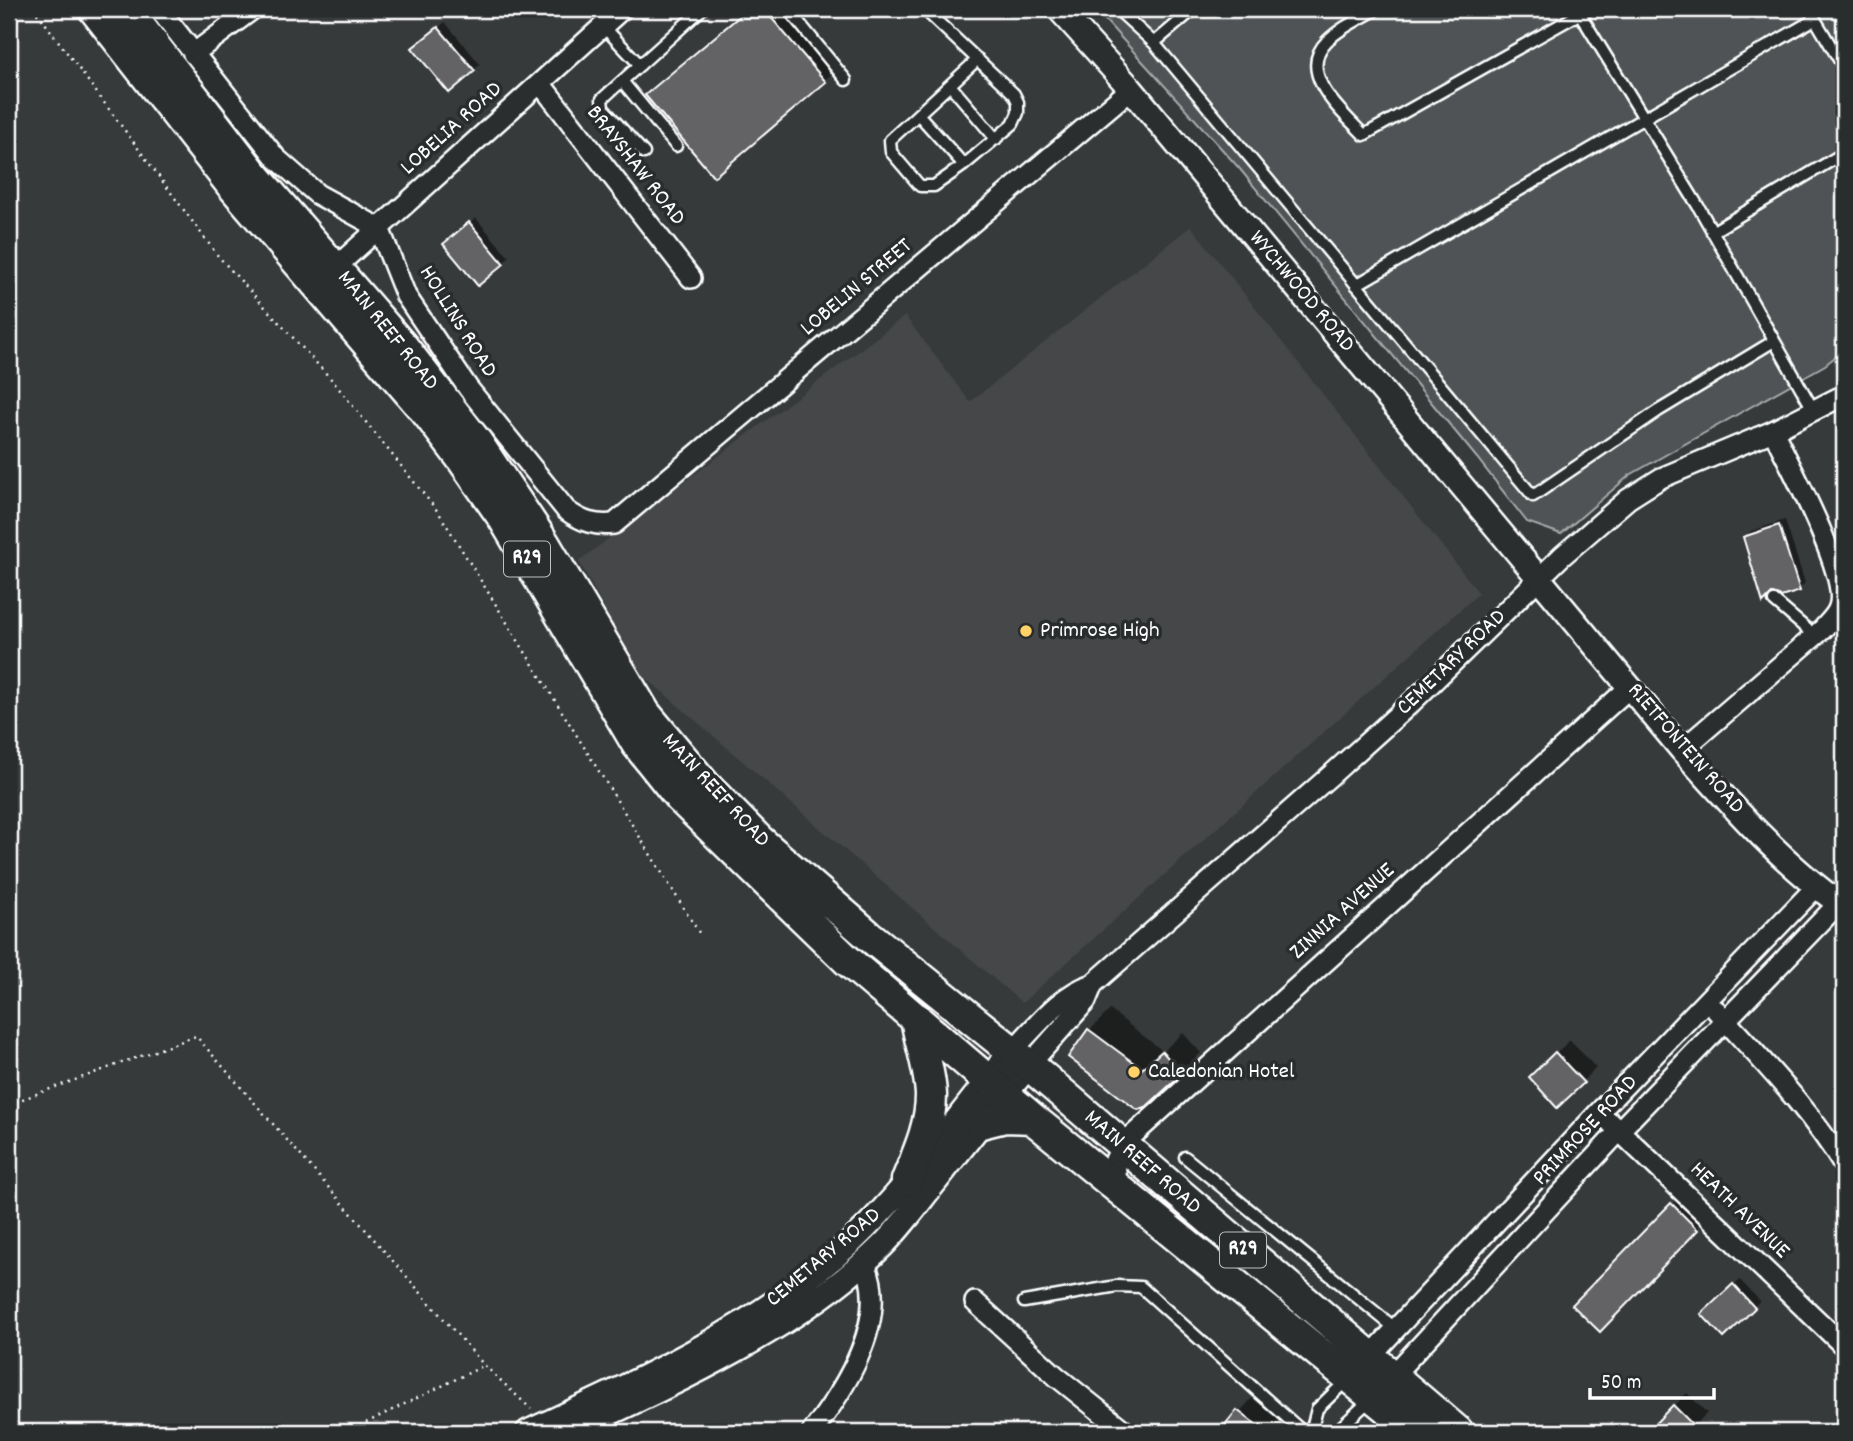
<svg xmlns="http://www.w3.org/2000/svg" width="1853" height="1441" viewBox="0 0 1853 1441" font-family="Dekko,sans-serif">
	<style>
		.built { fill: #444748 }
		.green { fill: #505354; stroke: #a8a9aa; stroke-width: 2 }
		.shadow { fill: #0007 }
		.building { fill: #636465; stroke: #fff; stroke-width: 2 }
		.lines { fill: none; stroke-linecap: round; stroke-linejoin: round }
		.service-casing { stroke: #fff; stroke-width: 15 }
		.minor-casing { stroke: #fff; stroke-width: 24 }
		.tertiary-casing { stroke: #fff; stroke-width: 28 }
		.primary-casing { stroke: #fff; stroke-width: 35 }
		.path { stroke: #fff; stroke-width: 2.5; stroke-dasharray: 2 5; stroke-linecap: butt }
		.service { stroke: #2a2d2e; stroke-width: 10 }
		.minor { stroke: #2a2d2e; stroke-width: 19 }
		.tertiary { stroke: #2a2d2e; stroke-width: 23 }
		.primary { stroke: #2a2d2e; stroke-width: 30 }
		.poi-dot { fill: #ffd166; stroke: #2a2d2e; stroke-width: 2.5 }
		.labels { text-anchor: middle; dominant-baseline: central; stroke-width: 7; stroke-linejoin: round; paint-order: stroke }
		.shield { fill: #2a2d2e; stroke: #bfc0c0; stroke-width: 2 }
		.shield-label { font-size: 21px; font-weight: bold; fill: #fff }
		.street-label { font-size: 23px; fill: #fff; stroke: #2a2d2e }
		.poi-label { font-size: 23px; fill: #fff; stroke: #2a2d2e; text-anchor: start }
	</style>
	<rect width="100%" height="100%" fill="#373a3b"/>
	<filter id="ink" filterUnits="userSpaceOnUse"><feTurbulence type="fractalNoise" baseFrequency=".0143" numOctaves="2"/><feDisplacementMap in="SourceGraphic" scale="14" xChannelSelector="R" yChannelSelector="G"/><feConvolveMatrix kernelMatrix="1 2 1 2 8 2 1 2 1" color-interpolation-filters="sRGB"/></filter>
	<g filter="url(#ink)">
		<path class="built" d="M1191 226 1479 593 1022 1003 637 670 579 561 905 316 970 402Z"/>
		<path class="green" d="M1095 9H1844V350L1825 365 1630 475 1561 534 1527 522 1477 458 1239 168Z"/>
		<path class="shadow" d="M748 9H788L838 68 824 81 661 82Z
			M445 22 480 64 474 70 421 42Z
			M476 218 509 257 503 263 451 238Z
			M1785 520 1805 583 1799 589 1745 537 1751 531Z
			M1110 1010 1163 1051 1183 1033 1201 1053 1144 1106 1090 1030Z
			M1570 1040 1596 1068 1557 1106 1531 1077Z
			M1685 1191 1710 1215 1600 1329 1575 1305Z
			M1740 1280 1760 1301 1724 1336 1704 1314Z
			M1687 1393 1707 1413 1688 1432H1649Z
			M1252 1398 1295 1432H1222Z"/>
		<path class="building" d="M748 9H764L826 82 714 177 645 95Z
			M438 27 475 71 449 93 412 48Z
			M469 222 504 264 478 286 443 244Z
			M1779 525 1800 591 1781 597 1772 594 1763 603 1743 537Z
			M1088 1029 1142 1069 1162 1051 1182 1074 1145 1108 1138 1110 1133 1107 1068 1057Z
			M1555 1052 1584 1083 1557 1108 1529 1077Z
			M1671 1203 1698 1230 1600 1332 1572 1305Z
			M1733 1284 1755 1308 1724 1338 1701 1314Z
			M1673 1405 1700 1432H1647Z
			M1237 1410 1266 1432H1219Z"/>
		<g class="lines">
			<g class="service-casing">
				<path id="service" d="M788 9 846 80
					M924 9 1014 94 1018 102V113L1013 124 964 165 934 186H920L891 152 890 140 978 59
					M1117 9 1154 43 1533 496 1658 411 1774 341
					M1377 9C1360 19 1341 27 1327 41 1295 73 1343 113 1364 135L1588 9
					M1577 9 1698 206 1814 411
					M1809 9 1844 68
					M603 26 640 65
					M1154 43 1194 9
					M622 81 676 146
					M950 85 996 139
					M918 114 964 165
					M644 153 603 108 602 99 702 9
					M1712 232 1844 153
					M1356 285 1815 19
					M1774 601 1815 636
					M1185 1157 1396 1329
					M1024 1302 1117 1286 1141 1287 1303 1432
					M1311 1432 1317 1409 1346 1381
					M1327 1432 1340 1428 1370 1400"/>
			</g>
			<g class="minor-casing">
				<path id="minor" d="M159 9 276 158 317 194 379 228 406 296 468 388 566 510C582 522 595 526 614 524L1131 89
					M193 54 253 9
					M540 83 691 278
					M327 275 622 9
					M1682 750 1823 629C1828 623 1837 615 1839 607 1850 576 1789 464 1773 431
					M1716 1010C1761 1060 1809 1108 1844 1166
					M1012 1051C1035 1028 1060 994 1093 984L1331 775 1411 703 1562 556 1628 499 1661 478 1773 431 1844 395
					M1029 1065 1086 1001 1093 984
					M1610 1122 1844 1346
					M1117 1187 1115 1160 1122 1145 1630 687
					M975 1302 1056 1376 1126 1432
					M1362 1365 1599 1112 1816 887
					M1386 1383 1620 1130 1839 903
					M812 1432C845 1389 891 1317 864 1262"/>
			</g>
			<g class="tertiary-casing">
				<path id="tertiary" d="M1059 9 1131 89 1682 750C1732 806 1783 864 1844 907
					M528 1432C641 1380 759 1327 851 1242 912 1185 958 1114 1012 1051
					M569 1432C673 1384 800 1327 882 1246 902 1226 918 1203 936 1181 966 1142 997 1103 1029 1065"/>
			</g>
			<g class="primary-casing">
				<path id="primary" d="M94 9 230 183 427 413 462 459 504 519 637 744 680 798 847 960 1032 1118 1416 1432
					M126 9 250 170 403 347 478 444 544 543 645 713 705 785 760 841 868 935 1029 1065 1458 1432
					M981 1123 1005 1117 1032 1118
					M907 1180C918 1153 931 1125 931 1095 930 1069 920 1044 916 1018"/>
			</g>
			<path class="path" d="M31 9 39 15 218 256 332 380 439 513 701 936
				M9 1104 196 1036 484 1365 531 1409
				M347 1432 483 1366"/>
			<use href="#service" class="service"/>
			<use href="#minor" class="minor"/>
			<use href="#tertiary" class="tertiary"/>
			<use href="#primary" class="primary"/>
		</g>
	</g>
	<g class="poi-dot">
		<circle cx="1026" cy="631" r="7"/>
		<circle cx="1134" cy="1072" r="7"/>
	</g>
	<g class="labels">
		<g class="shield">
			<rect x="504" y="541.5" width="46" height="35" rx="5"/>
			<rect x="1220" y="1232.5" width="46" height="35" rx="5"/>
		</g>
		<g class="shield-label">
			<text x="527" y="559">R29</text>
			<text x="1243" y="1250">R29</text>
		</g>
		<g class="street-label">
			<text transform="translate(452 129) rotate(-42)">LOBELIA ROAD</text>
			<text transform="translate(635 166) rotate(52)">BRAYSHAW ROAD</text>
			<text transform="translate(857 288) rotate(-40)">LOBELIN STREET</text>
			<text transform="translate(1301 292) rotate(50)">WYCHWOOD ROAD</text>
			<text transform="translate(457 322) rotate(58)">HOLLINS ROAD</text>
			<text transform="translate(387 331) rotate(51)">MAIN REEF ROAD</text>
			<text transform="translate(1452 663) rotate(-44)">CEMETARY ROAD</text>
			<text transform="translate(1685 749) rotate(49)">RIETFONTEIN ROAD</text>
			<text transform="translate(715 791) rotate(47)">MAIN REEF ROAD</text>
			<text transform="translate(1343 912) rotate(-42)">ZINNIA AVENUE</text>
			<text transform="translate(1586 1131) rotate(-47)">PRIMROSE ROAD</text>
			<text transform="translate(1142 1163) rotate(41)">MAIN REEF ROAD</text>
			<text transform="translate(1739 1211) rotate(44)">HEATH AVENUE</text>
			<text transform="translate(824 1258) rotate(-40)">CEMETARY ROAD</text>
		</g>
		<g class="poi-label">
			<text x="1040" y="631">Primrose High</text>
			<text x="1148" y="1072">Caledonian Hotel</text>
		</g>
	</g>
	<rect width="1853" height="1441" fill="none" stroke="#2a2d2e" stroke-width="35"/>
	<rect x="18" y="18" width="1818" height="1406" fill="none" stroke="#fff" stroke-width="2.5" filter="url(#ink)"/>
	<path d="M1590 1388v10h124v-10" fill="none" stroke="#ffffff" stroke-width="3.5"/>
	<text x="1601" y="1388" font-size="21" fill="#ffffff" stroke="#2a2d2e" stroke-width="5" paint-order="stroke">50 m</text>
</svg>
